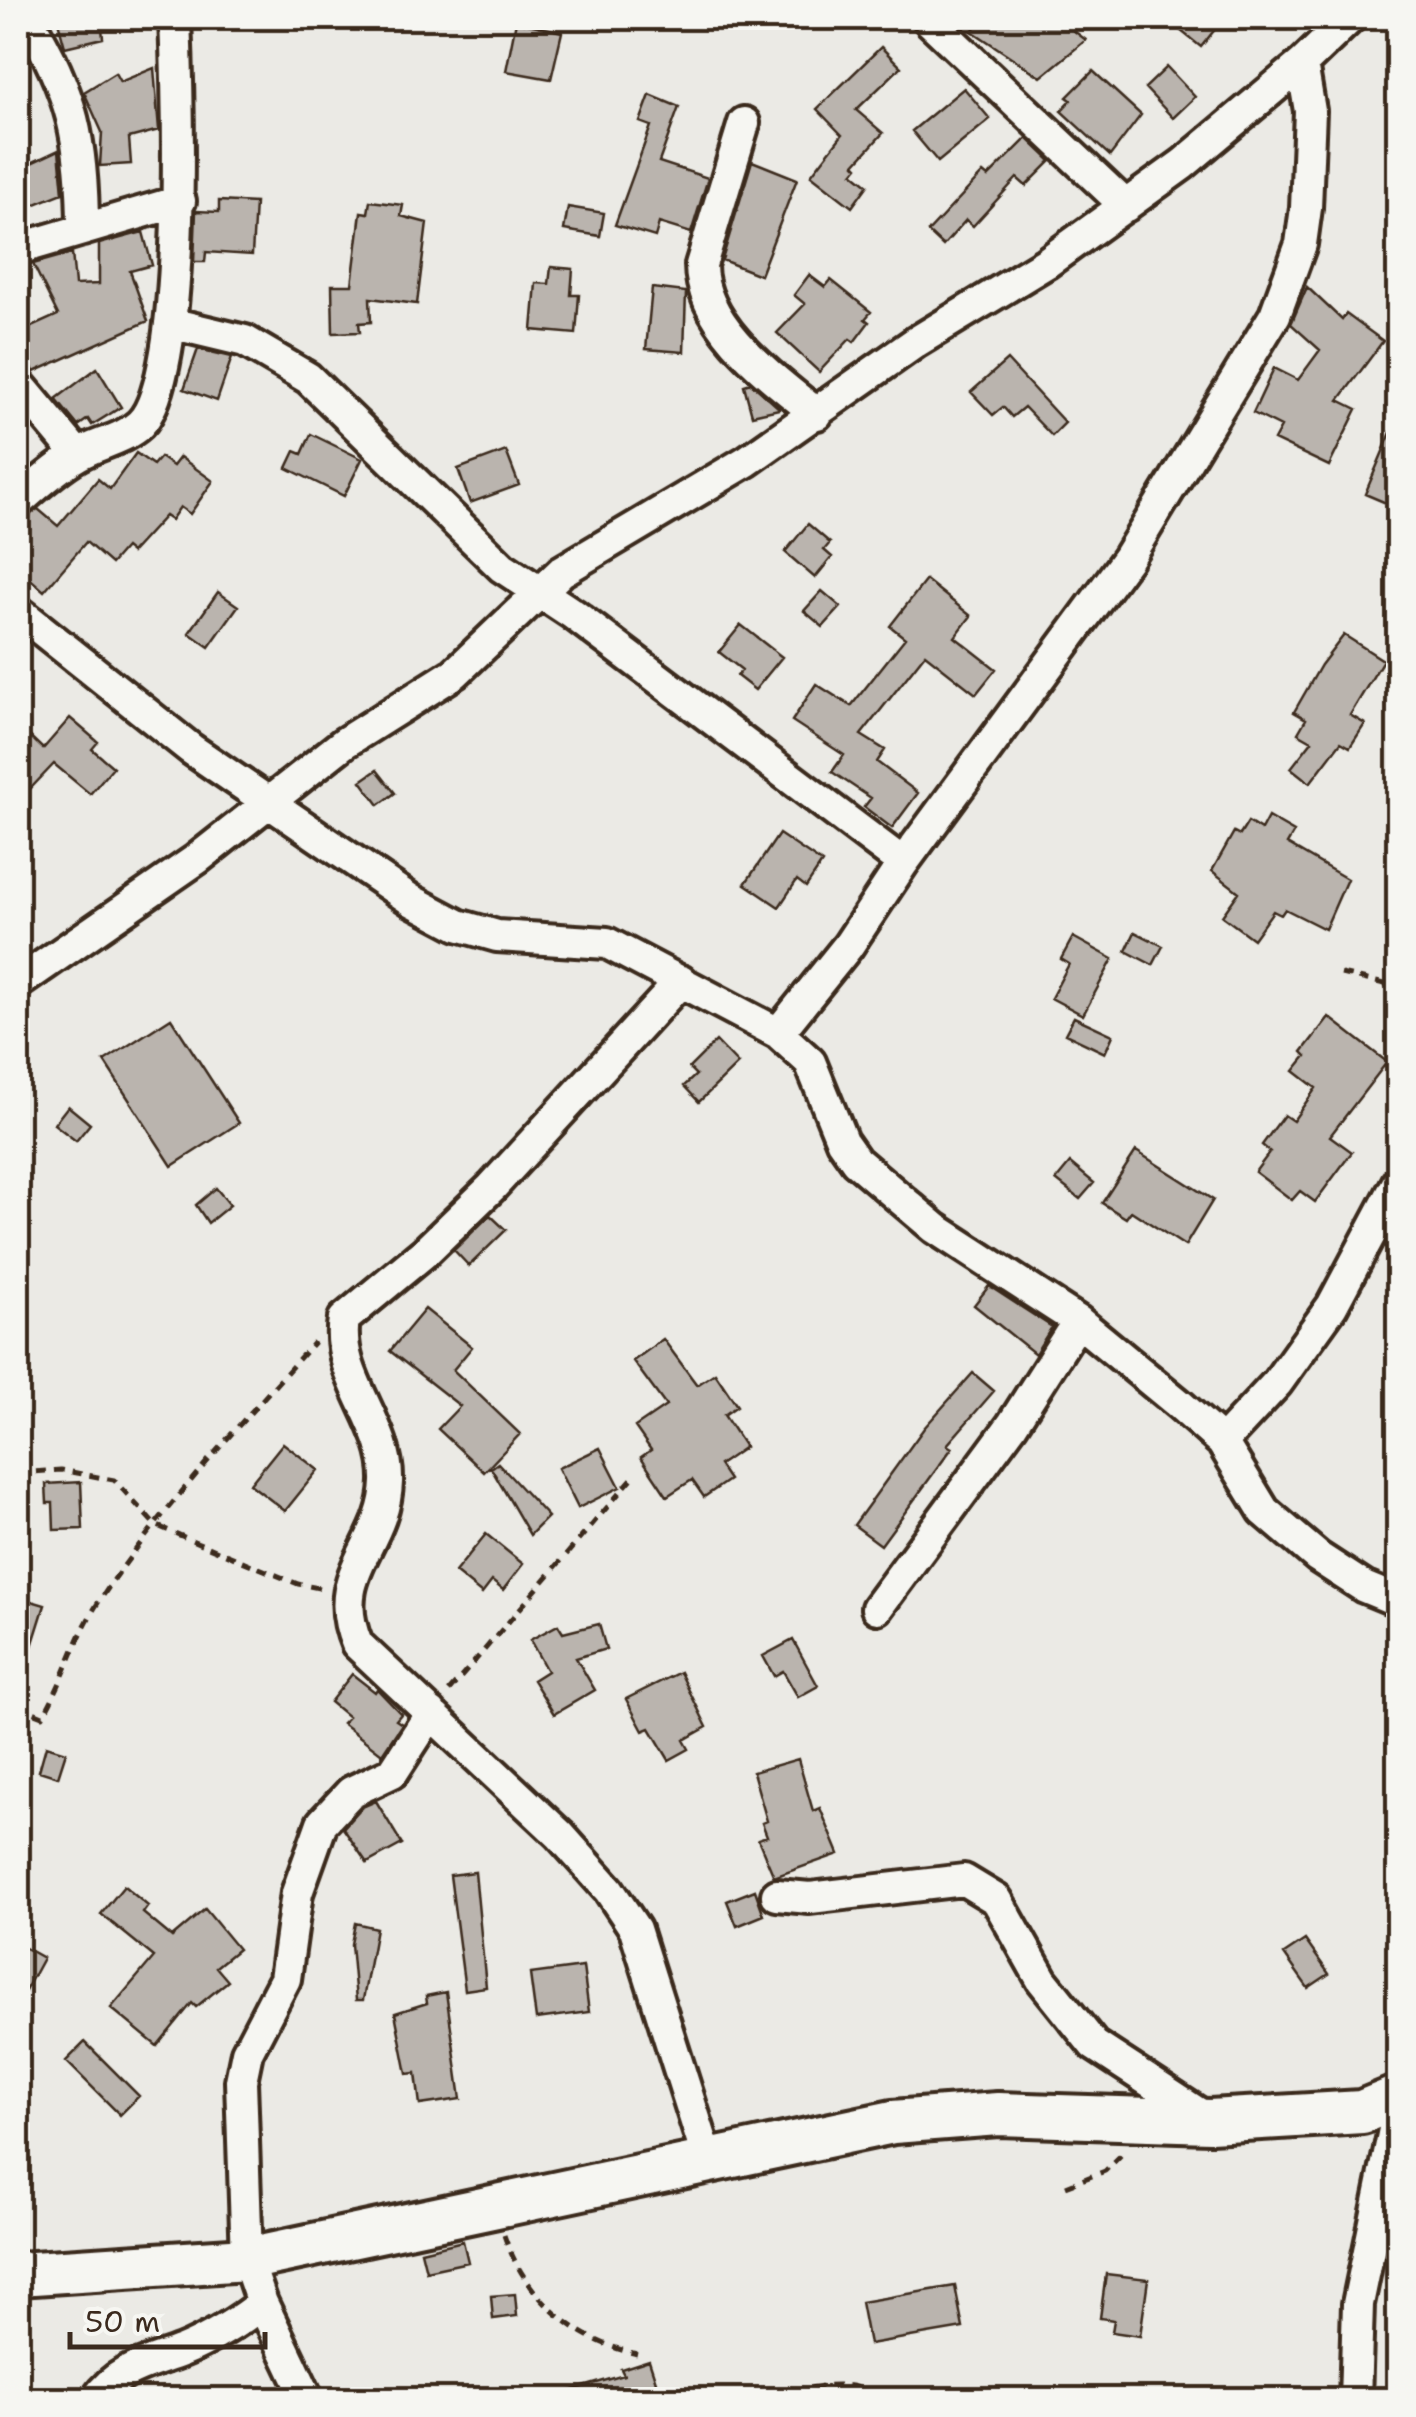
<svg xmlns="http://www.w3.org/2000/svg" width="1416" height="2417" viewBox="0 0 1416 2417" font-family="'Shantell Sans',sans-serif">
	<style>
		.building { fill: #bab4ae; stroke: #3b2a1e; stroke-width: 2.5 }
		.lines { fill: none; stroke-linecap: round; stroke-linejoin: round }
		.street-casing { stroke: #3b2a1e; stroke-width: 38 }
		.secondary-casing { stroke: #3b2a1e; stroke-width: 50 }
		.path { stroke: #3b2a1e; stroke-width: 5; stroke-dasharray: 10 8; stroke-linecap: butt }
		.street { stroke: #f6f6f2; stroke-width: 30 }
		.secondary { stroke: #f6f6f2; stroke-width: 42 }
	</style>
	<rect width="100%" height="100%" fill="#ebeae5"/>
	<filter id="ink" filterUnits="userSpaceOnUse"><feTurbulence type="fractalNoise" baseFrequency=".01" numOctaves="2"/><feDisplacementMap in="SourceGraphic" scale="20" xChannelSelector="R" yChannelSelector="G"/><feConvolveMatrix kernelMatrix="1 2 1 2 8 2 1 2 1" color-interpolation-filters="sRGB"/></filter>
	<g filter="url(#ink)">
		<path class="building" d="M57 18H101L103 38 65 47Z
			M982 18H1057L1086 40 1041 77 972 31Z
			M1165 18H1224L1201 47Z
			M516 21 562 32 551 79 506 71Z
			M881 47 901 67 856 110 883 133 855 164 858 167 853 173 868 185 852 207 811 175 842 135 817 109Z
			M1167 67 1195 97 1173 118 1145 88Z
			M154 68 159 130 129 138 131 164 100 166 102 132 84 92 115 73 120 82Z
			M1093 71 1141 115 1110 156 1061 111 1071 100 1067 97Z
			M964 88 990 119 938 162 912 131Z
			M650 95 679 107 659 162 708 178 691 233 659 223 655 237 615 225 651 126 640 122Z
			M1027 138 1051 161 1026 186 1017 178 973 226 966 220 943 246 928 232 983 173 988 177Z
			M59 150 63 193 18 211V169Z
			M752 161 797 179 760 275 722 260Z
			M219 201 255 203 252 255 206 252 205 262H194L196 211 219 212Z
			M370 201 403 205 401 216 427 223 417 304 370 298 371 322 359 323 360 332 333 333 332 285H352L361 212 368 213Z
			M568 207 604 213 600 236 564 230Z
			M143 232 152 265 130 271 148 321 34 372 18 333 58 315 33 264 72 253 75 285 99 284V244Z
			M551 267 573 269 571 295H579L576 334 532 330 536 283 549 284Z
			M809 275 825 287 831 280 871 312 865 319 869 322 854 342 850 339 819 372 777 333 805 304 794 295Z
			M1307 287 1342 320 1346 314 1383 341 1339 400 1357 409 1329 466 1274 440 1281 427 1253 413 1274 368 1298 380 1320 350 1291 324Z
			M652 288 686 292 684 352 646 349Z
			M198 349 232 357 217 401 184 389Z
			M1007 360 1065 423 1052 436 1024 407 1012 417 1003 407 993 415 971 392Z
			M97 368 121 407 92 425 88 419 78 426 56 399Z
			M751 383 779 408V409L752 415 744 385Z
			M1398 416V508L1365 494Z
			M311 434 362 459 344 496 287 468 295 451 302 454Z
			M506 451 519 485 470 503 458 469Z
			M136 453 153 465 160 457 173 466 180 457 213 481 190 514 180 507 171 520 165 516 131 553 125 548 111 564 86 542 44 591 18 568V520L38 509 58 526 98 479 110 489Z
			M808 524 830 543 824 550 832 557 815 578 785 552Z
			M926 580 971 616 955 637 996 669 976 694 925 654 861 735 885 750 877 762 918 793 892 828 864 807 871 798 832 772 844 755 792 721 816 684 851 706 905 638 890 626Z
			M822 591 841 607 823 627 804 611Z
			M218 592 238 606 209 647 189 633Z
			M741 625 782 657 755 690 737 676 742 670 719 652Z
			M1344 635 1383 660 1350 715 1365 724 1350 747 1341 742 1310 783 1291 768 1312 741 1298 733 1306 719 1294 712 1321 665Z
			M70 718 98 742 92 749 113 767 90 794 54 764 31 788 18 775V725L43 749Z
			M377 770 395 793 379 805 361 781Z
			M1268 817 1294 832 1287 844 1347 879 1325 929 1285 909 1281 915 1273 911 1253 939 1222 916 1239 892 1212 871 1234 832 1240 835 1248 822 1261 830Z
			M779 834 822 863 806 887 797 880 779 907 745 884Z
			M1135 932 1163 946 1153 965 1126 951Z
			M1073 937 1113 959 1083 1015 1051 998 1069 964 1061 959Z
			M1074 1017 1113 1035 1105 1053 1065 1034Z
			M1329 1017 1387 1062 1330 1136 1352 1152 1315 1202 1300 1191 1292 1200 1255 1172 1270 1152 1262 1145 1284 1115 1293 1121 1316 1088 1294 1071 1306 1056 1302 1052Z
			M171 1018 239 1123 172 1166 104 1061Z
			M716 1041 738 1064 699 1102 684 1086 696 1075 689 1068Z
			M68 1106 90 1124 76 1141 54 1124Z
			M1136 1151 1213 1200 1185 1246 1131 1211 1126 1218 1102 1203Z
			M1070 1163 1094 1183 1080 1199 1056 1180Z
			M216 1188 230 1205 208 1223 196 1205Z
			M490 1215 506 1230 469 1266 454 1250Z
			M989 1286 1052 1327 1035 1354 974 1305Z
			M425 1309 472 1347 453 1370 520 1434 484 1472 438 1429 460 1406 390 1351Z
			M663 1339 697 1385 715 1373 737 1406 724 1415 745 1447 719 1465 729 1480 704 1497 692 1480 667 1496 641 1457 651 1450 635 1427 666 1406 633 1361Z
			M973 1373 994 1391 947 1445 952 1448 881 1545 854 1525 924 1428Z
			M283 1443 318 1470 285 1511 250 1484Z
			M600 1448 620 1487 578 1508 558 1468Z
			M498 1463 548 1517 530 1535 491 1468Z
			M81 1482 83 1529 54 1530 53 1503H47L46 1484Z
			M486 1534 523 1564 503 1590 492 1581 482 1594 455 1572Z
			M18 1597 45 1605 22 1678 18 1677Z
			M599 1624 606 1649 576 1658 595 1690 554 1714 533 1680 547 1671 530 1640 558 1625 563 1633Z
			M793 1640 818 1686 798 1697 783 1671 774 1676 763 1656Z
			M680 1672 707 1727 684 1740 689 1749 669 1760 650 1728 643 1731 626 1699Z
			M352 1674 375 1692 377 1689 401 1714 396 1720 402 1724 382 1754 342 1723 348 1717 330 1702Z
			M46 1746 66 1752 58 1777 39 1771Z
			M798 1759 813 1811 820 1808 839 1854 774 1877 758 1839 767 1836 762 1823 767 1821 753 1772Z
			M376 1801 402 1844 367 1863 343 1828 362 1807Z
			M475 1872 486 1987 465 1990 450 1875Z
			M124 1886 148 1906 143 1913 172 1937 205 1909 238 1949 216 1967 228 1981 196 2007 192 2003 157 2046 111 2008 154 1957 101 1914Z
			M755 1890 764 1915 737 1926 727 1901Z
			M355 1923 376 1928 363 2000H356L351 1944Z
			M1305 1940 1329 1974 1308 1988 1284 1954Z
			M18 1944 43 1958 18 2004Z
			M583 1967 589 2012 536 2019 530 1974Z
			M446 1992 461 2099 420 2105 416 2073 407 2074 395 2013 427 2003 426 1996Z
			M85 2042 139 2096 120 2115 66 2061Z
			M463 2241 468 2262 426 2271 421 2251Z
			M1106 2274 1148 2279 1140 2336 1112 2332 1114 2320 1100 2318Z
			M955 2286 963 2328 869 2344 861 2302Z
			M515 2294 517 2316 493 2319 491 2296Z
			M649 2360 662 2400H561L560 2394 624 2375 621 2369Z"/>
		<g class="lines">
			<g class="street-casing">
				<path id="street" d="M27 18C73 92 83 143 83 230
					M930 21 1126 206
					M744 123 701 265C701 327 773 378 817 414
					M18 249 180 201
					M170 323 245 341 308 378 502 567 573 614 903 863
					M18 383 78 455
					M18 502C36 486 57 467 78 455 98 443 123 440 140 424 188 377 178 92 175 18
					M18 611 191 749 411 900 458 925 497 936 607 943 778 1033 810 1062 842 1141 856 1161 935 1228 1078 1321 1179 1404 1222 1442 1264 1511 1318 1557 1364 1587 1398 1601
					M681 981 492 1187 425 1252 344 1319C334 1377 389 1423 387 1482 385 1547 327 1573 357 1644L560 1835 609 1890 635 1929 708 2160
					M18 983 197 859 344 743 455 673 562 571 747 461 916 342 1046 263 1183 164 1302 64 1350 18
					M778 1033 848 946 903 863 1127 559 1275 315 1301 244 1306 208 1310 111 1302 64
					M1222 1442 1277 1383 1332 1306 1398 1182
					M877 1608 1012 1425 1078 1321
					M777 1895 810 1898 964 1880 997 1900 1042 1980 1094 2045 1207 2119
					M96 2400C118 2368 148 2364 182 2351 205 2342 244 2319 262 2303
					M308 2400 262 2303 247 2259 241 2081 247 2052 285 1979 297 1893 322 1823 351 1792 393 1772 431 1713
					M1355 2400 1358 2304 1398 2110"/>
			</g>
			<g class="secondary-casing">
				<path id="secondary" d="M18 2274 247 2259 893 2122 998 2114 1210 2121 1362 2112 1398 2097"/>
			</g>
			<path class="path" d="M1341 974 1398 987
				M18 1473 61 1470 114 1480 155 1525 298 1584 324 1589
				M449 1691 634 1476
				M18 1706 43 1716C64 1681 74 1641 96 1606 159 1510 238 1427 314 1342
				M1066 2186 1105 2171 1124 2152
				M504 2235C525 2297 574 2340 637 2354
				M776 2394C807 2390 853 2373 877 2400"/>
			<use href="#street" class="street"/>
			<use href="#secondary" class="secondary"/>
		</g>
	</g>
	<rect width="1416" height="2417" fill="none" stroke="#f6f6f2" stroke-width="60"/>
	<rect x="30" y="30" width="1356" height="2357" fill="none" stroke="#3b2a1e" stroke-width="4" filter="url(#ink)"/>
	<path d="M70 2332v15h195v-15" fill="none" stroke="#3b2a1e" stroke-width="5"/>
	<text x="85" y="2332" font-size="30" fill="#3b2a1e" stroke="#f6f6f2" stroke-width="8" paint-order="stroke">50 m</text>
</svg>
